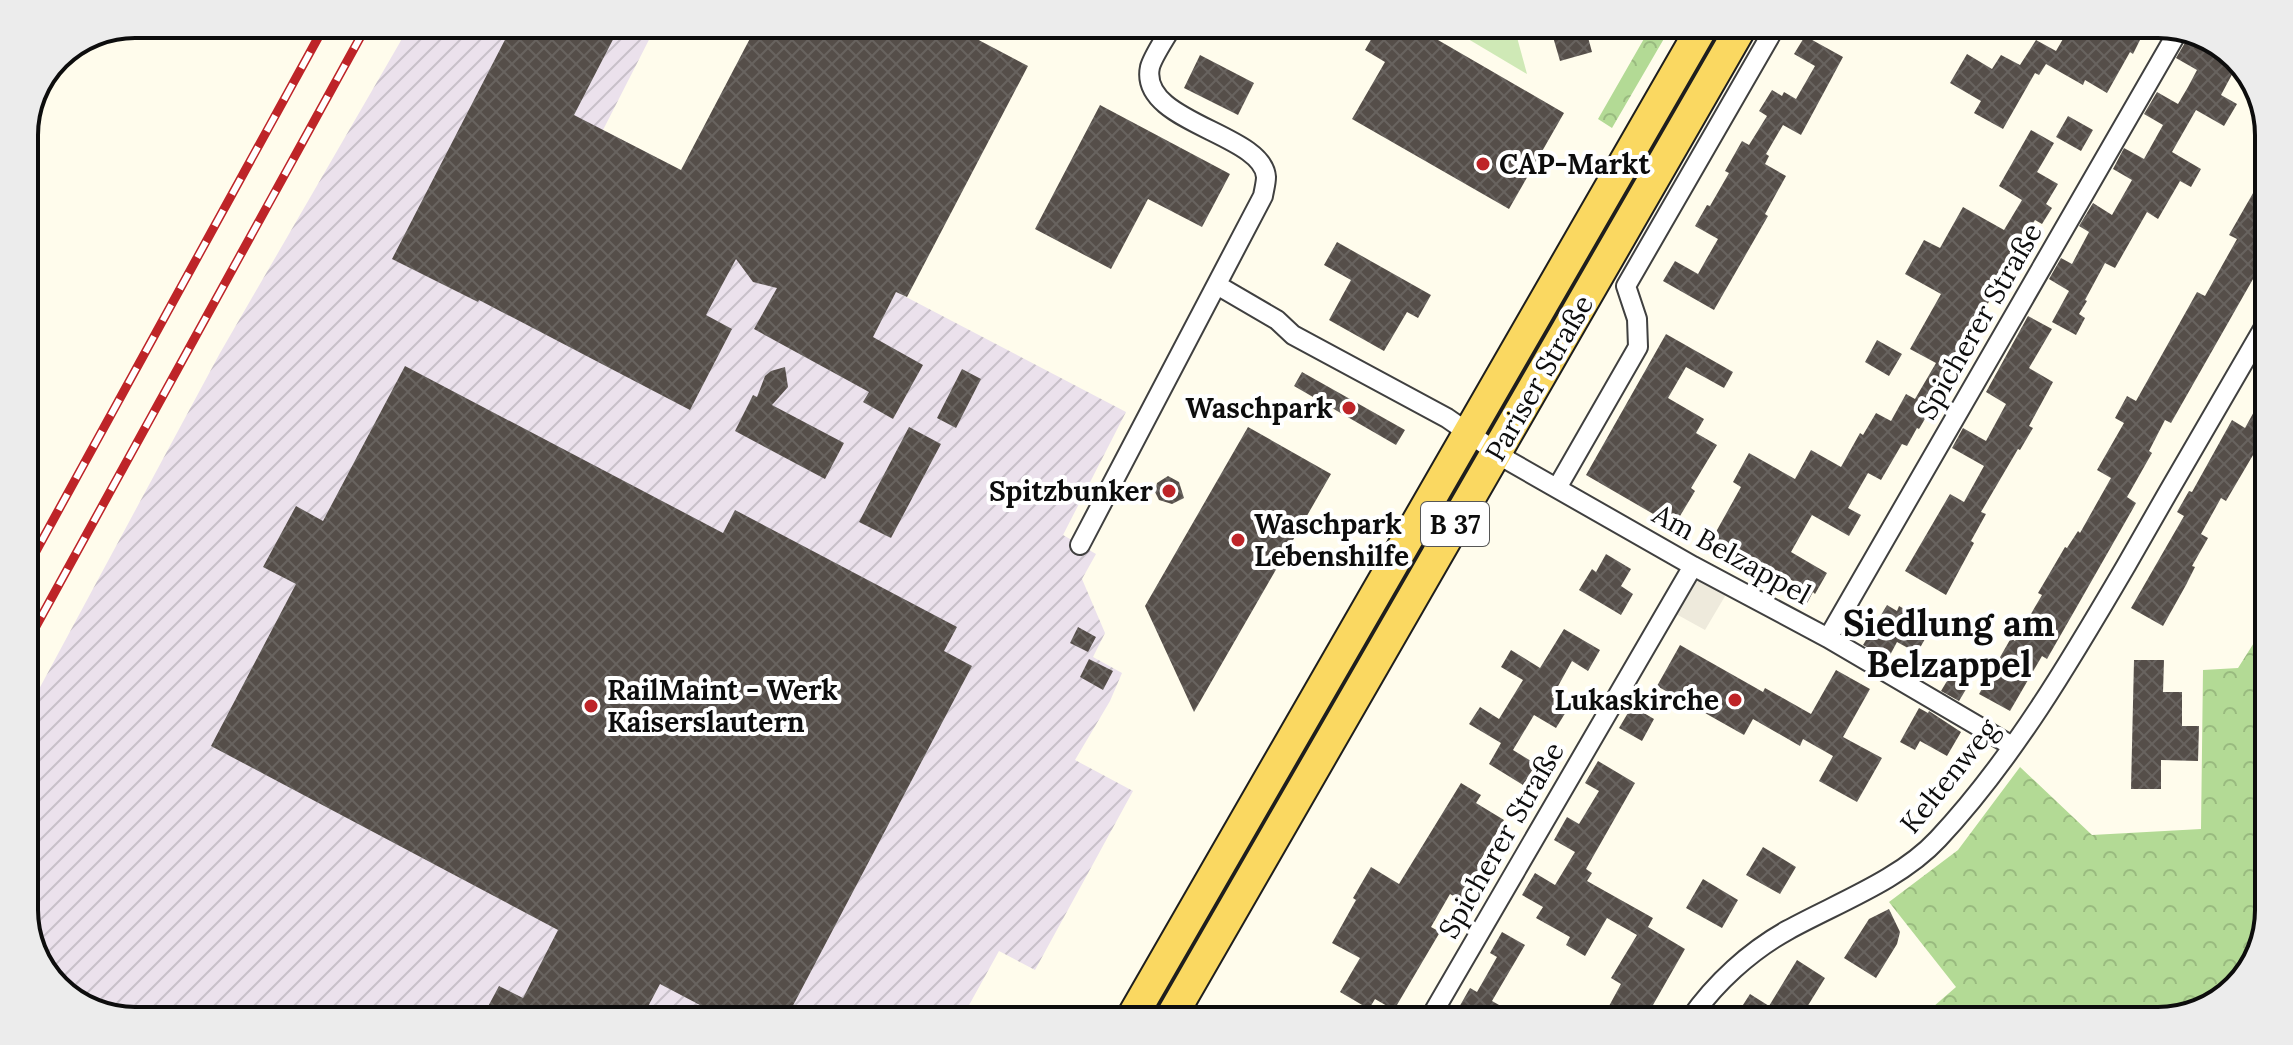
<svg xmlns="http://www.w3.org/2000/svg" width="2293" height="1045" viewBox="0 0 2293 1045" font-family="Lora,serif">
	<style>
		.industrial { fill: url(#industrial-furrows) }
		.green { fill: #cfe9b6 }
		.forest { fill: url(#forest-crowns) }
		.plaza { fill: #eeeadc }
		.building { fill: url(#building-cross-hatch) }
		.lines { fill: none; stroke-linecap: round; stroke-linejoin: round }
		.street-casing { stroke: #404040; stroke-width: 22 }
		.primary-casing { stroke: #1e1e1e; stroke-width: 34 }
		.street { stroke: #fff; stroke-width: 18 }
		.primary { stroke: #fad861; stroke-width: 30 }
		.rail-casing { stroke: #be2428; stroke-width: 9 }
		.rail { stroke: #fff; stroke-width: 6; stroke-dasharray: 18; stroke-linecap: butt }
		.poi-dot { fill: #be2428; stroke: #fff; stroke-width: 3 }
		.labels { text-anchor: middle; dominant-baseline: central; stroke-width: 8; stroke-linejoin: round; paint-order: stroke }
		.shield { fill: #fff; stroke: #565656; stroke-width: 2 }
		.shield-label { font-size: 26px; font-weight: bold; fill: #0d0d0d }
		.poi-label { font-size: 28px; font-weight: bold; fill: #0d0d0d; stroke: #fff; text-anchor: start }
		.street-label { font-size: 28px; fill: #0d0d0d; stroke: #fff }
		.district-label { font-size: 36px; font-weight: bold; fill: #0d0d0d; stroke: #fff }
		.rim { fill: none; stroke: #0d0d0d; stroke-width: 4 }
	</style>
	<defs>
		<pattern id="industrial-furrows" width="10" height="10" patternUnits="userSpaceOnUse" patternTransform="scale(2)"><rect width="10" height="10" fill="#ebe1ec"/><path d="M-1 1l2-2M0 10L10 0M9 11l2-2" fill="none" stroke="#c8c0c9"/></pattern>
		<pattern id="forest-crowns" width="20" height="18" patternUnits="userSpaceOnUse" patternTransform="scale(2)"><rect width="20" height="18" fill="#b3da95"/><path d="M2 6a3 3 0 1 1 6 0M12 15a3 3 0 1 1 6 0" fill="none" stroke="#99ba7f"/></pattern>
		<pattern id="building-cross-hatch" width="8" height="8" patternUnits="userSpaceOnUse" patternTransform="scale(2)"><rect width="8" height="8" fill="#554e49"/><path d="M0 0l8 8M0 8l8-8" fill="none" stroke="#68635f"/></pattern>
	</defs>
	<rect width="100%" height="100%" fill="#fffcec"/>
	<path class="industrial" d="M410 25 656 26 603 130 761 212 757 219 1126 412 1063 535 1096 554 1082 579 1105 633 1093 657 1122 673 1110 701 1075 760 1133 791 1035 970 999 951 963 1016 92 1012 43 972 24 918V717L220 353Z"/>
	<path class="green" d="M1453 30H1515L1527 74Z"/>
	<path class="forest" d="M1649 30H1669L1612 128 1598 119Z
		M2264 627 2260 953 2219 1003 2159 1021 1918 1020 1956 987 1889 902 1958 850 2020 767 2092 835 2201 829 2203 670 2238 668Z"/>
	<path class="plaza" d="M1693 566 1731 586 1705 630 1667 609Z"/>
	<path class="building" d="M512 26H620L574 115 681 170 756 27H954L1028 66 907 297 896 292 873 337 923 365 893 419 863 402 869 392 754 329 777 288 753 282 736 259 706 315 732 329 690 410 479 300 478 302 392 259Z
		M1377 29H1419L1564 113 1509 209 1352 119 1385 62 1365 50Z
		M1551 30H1586L1592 52 1560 61Z
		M2067 32H2144L2133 54 2130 52 2107 93 2085 80 2083 85 2046 64 2039 75 2035 73 2003 129 1974 113 1981 101 1950 83 1967 54 1992 69 2001 55 2020 65 2036 40 2056 51Z
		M1805 36 1843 57 1801 135 1783 125 1766 154 1769 156 1765 164 1786 176 1765 214 1768 216 1714 310 1663 281 1675 261 1698 274 1707 258 1718 239 1695 226 1707 205 1710 206 1729 173 1725 171 1742 141 1749 145 1767 116 1759 111 1772 90 1782 96 1784 92 1796 99 1815 66 1794 54Z
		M2189 36 2210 48 2213 43 2234 59 2231 64 2236 67 2221 95 2237 104 2224 126 2196 110 2172 152 2201 169 2191 187 2180 181 2158 219 2147 212 2115 268 2105 263 2085 300 2087 301 2079 314 2085 318 2076 335 2052 322 2069 291 2049 279 2061 258 2072 264 2089 232 2079 226 2093 203 2112 215 2132 180 2113 169 2124 148 2144 159 2163 125 2144 114 2157 92 2178 104 2188 87 2197 70 2176 58Z
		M1200 55 1254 83 1238 115 1184 88Z
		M1100 105 1230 174 1202 227 1148 199 1111 269 1035 229Z
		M2068 116 2093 130 2081 151 2056 137Z
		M2031 130 2054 143 2037 172 2058 184 2046 204 2052 208 2042 224 2035 220 1982 314 1979 312 1959 348 1965 351 1919 429 1917 428 1907 446 1902 444 1881 480 1868 473 1848 508 1861 515 1849 536 1812 515 1791 552 1827 573 1815 594 1813 592 1805 607 1789 598 1797 583 1764 565 1762 568 1712 539 1741 487 1733 482 1749 453 1795 479 1811 450 1841 467 1860 433 1863 435 1876 413 1891 421 1906 394 1915 399 1936 363 1910 349 1941 294 1905 274 1924 240 1940 248 1963 207 2004 230 2022 200 1999 186Z
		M2268 167V251L2261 265 2171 423 2165 420 2149 451 2152 453 2127 497 2136 503 2131 512 2047 659 2042 656 2010 711 1979 694 2011 638 2015 641 2042 595 2038 593 2065 547 2067 548 2078 531 2080 533 2111 478 2097 470 2124 423 2115 418 2127 396 2136 401 2197 292 2205 296 2237 239 2229 235Z
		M1337 242 1431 295 1418 318 1407 312 1384 351 1329 320 1351 280 1324 265Z
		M2028 316 2052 329 2029 368 2053 382 2029 426 2033 428 2020 450 2018 449 1981 512 1986 514 1971 541 1974 543 1946 595 1905 571 1950 494 1964 502 1984 466 1952 448 1963 428 1986 441 2006 404 1986 392Z
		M1666 334 1733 372 1724 388 1686 367 1668 398 1704 419 1696 433 1717 445 1691 488 1695 491 1674 526 1586 475Z
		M1877 340 1902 354 1889 376 1865 362Z
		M405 366 723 533 735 510 957 627 944 651 972 666 788 1015H719L660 984 644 1014 629 1007 625 1015 484 1014 499 986 523 998 558 930 211 746 296 584 263 567 296 506 323 521Z
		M785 367 788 387 772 405 844 443 825 479 735 431 753 395 757 397 765 376 771 371Z
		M962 369 981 379 956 428 937 418Z
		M1302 372 1405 430 1396 445 1294 386Z
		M2266 390V433L2226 501 2221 498 2201 534 2208 538 2192 566 2195 567 2186 585 2163 626 2131 608 2184 516 2177 512 2189 491 2192 492 2232 420 2245 428Z
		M909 427 941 444 891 538 859 522Z
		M1248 427 1331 474 1194 712 1145 606Z
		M1168 476 1179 482 1184 498 1172 504 1159 500 1155 492 1157 483Z
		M1606 554 1631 569 1621 586 1633 594 1621 615 1579 590 1592 569 1596 572Z
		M1887 605 1897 611 1899 606 1933 625 1917 653 1897 642 1888 659 1863 645Z
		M1078 627 1096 637 1088 652 1070 643Z
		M1564 629 1600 650 1588 671 1572 661 1552 697 1569 707 1556 728 1534 715 1513 750 1536 764 1523 785 1489 764 1501 743 1469 724 1480 707 1499 719 1523 680 1501 667 1511 650 1540 668Z
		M1680 645 1763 692 1765 688 1811 714 1836 670 1870 689 1843 737 1882 758 1857 802 1819 781 1833 756 1803 739 1800 746 1753 719 1744 735 1657 686Z
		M1089 659 1113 671 1103 690 1080 677Z
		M2134 660H2164L2163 692H2182V726H2199L2198 761 2161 760V789H2131Z
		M1956 666 1974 676 1959 701 1941 691Z
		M1632 706 1654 719 1642 741 1619 728Z
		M1919 708 1928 713 1929 711 1961 732 1947 756 1920 741 1915 750 1900 742Z
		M1598 761 1635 783 1586 869 1592 873 1587 881 1653 918 1648 927 1685 949 1645 1019H1602L1621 984 1611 978 1637 935 1607 918 1585 956 1566 945 1570 937 1536 918 1543 907 1522 895 1535 873 1555 885 1575 852 1554 840 1567 817 1579 824 1599 791 1585 783Z
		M1461 783 1481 795 1476 803 1504 820 1477 866 1480 867 1460 900 1450 894 1431 927 1440 932 1394 1010 1375 999 1369 1009 1340 992 1360 958 1332 943 1356 900 1353 898 1371 867 1399 884Z
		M1763 847 1796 867 1780 894 1746 875Z
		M1703 879 1738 900 1722 928 1686 908Z
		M1889 909 1900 932 1897 944 1876 978 1844 958 1869 919Z
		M1502 932 1525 945 1492 1001 1522 1018H1451L1460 1014 1462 1011 1458 1009 1470 988 1477 992 1497 957 1490 953Z
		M1797 960 1825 978 1799 1020 1734 1019 1750 994 1769 1006Z"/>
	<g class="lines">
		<g class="street-casing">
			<path id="street" d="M1217 285 1277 320 1293 335 1447 418 1509 461 1693 566 1828 638 2012 746
				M1557 488 1638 347 1637 319 1626 286 1773 31
				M1080 545 1263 196C1264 190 1266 183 1266 177 1263 133 1138 123 1150 67 1153 56 1165 39 1171 28
				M1828 638 2177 33
				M1430 1018 1693 566
				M1690 1019C1715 983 1750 951 1788 930 1837 903 1900 880 1938 839 2013 759 2072 658 2127 564 2173 483 2220 403 2267 322"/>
		</g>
		<g class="primary-casing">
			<path id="primary" d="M1132 1017 1700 31
				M1171 1017 1739 31"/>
		</g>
		<use href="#street" class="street"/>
		<use href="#primary" class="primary"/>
		<g class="rail-casing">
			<path id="rail" d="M24 573 325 25
				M24 648 367 25"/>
		</g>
		<use href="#rail" class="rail"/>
	</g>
	<g class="poi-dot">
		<circle cx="1483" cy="164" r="8"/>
		<circle cx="1349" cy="408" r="8"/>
		<circle cx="1169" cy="491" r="8"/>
		<circle cx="1238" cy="540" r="8"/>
		<circle cx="1735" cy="700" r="8"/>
		<circle cx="591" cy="706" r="8"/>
	</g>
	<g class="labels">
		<rect class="shield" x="1421" y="502" width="68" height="44" rx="6"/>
		<g class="shield-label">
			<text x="1455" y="524">B 37</text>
		</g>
		<g class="poi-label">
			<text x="1499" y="164">CAP-Markt</text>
			<text x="1333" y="408" text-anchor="end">Waschpark</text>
			<text x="1153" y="491" text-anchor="end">Spitzbunker</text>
			<text x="1254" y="524">Waschpark<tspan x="1254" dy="32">Lebenshilfe</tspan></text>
			<text x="607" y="690">RailMaint - Werk<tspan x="607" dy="32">Kaiserslautern</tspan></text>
			<text x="1719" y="700" text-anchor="end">Lukaskirche</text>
		</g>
		<g class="street-label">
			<text transform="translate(1979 321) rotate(-60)">Spicherer Straße</text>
			<text transform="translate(1539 378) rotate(-60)">Pariser Straße</text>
			<text transform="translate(1732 554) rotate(29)">Am Belzappel</text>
			<text transform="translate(1949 776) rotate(-51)">Keltenweg</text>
			<text transform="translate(1501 840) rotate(-60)">Spicherer Straße</text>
		</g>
		<g class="district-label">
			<text x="1949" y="623">Siedlung am<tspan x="1949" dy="41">Belzappel</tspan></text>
		</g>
	</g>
	<path d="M0 0H2293V1045H0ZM135 38H2158A97 97 0 0 1 2255 135V910A97 97 0 0 1 2158 1007H135A97 97 0 0 1 38 910V135A97 97 0 0 1 135 38Z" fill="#ececec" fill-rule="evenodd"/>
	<path class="rim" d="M135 38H2158A97 97 0 0 1 2255 135V910A97 97 0 0 1 2158 1007H135A97 97 0 0 1 38 910V135A97 97 0 0 1 135 38Z"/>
</svg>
